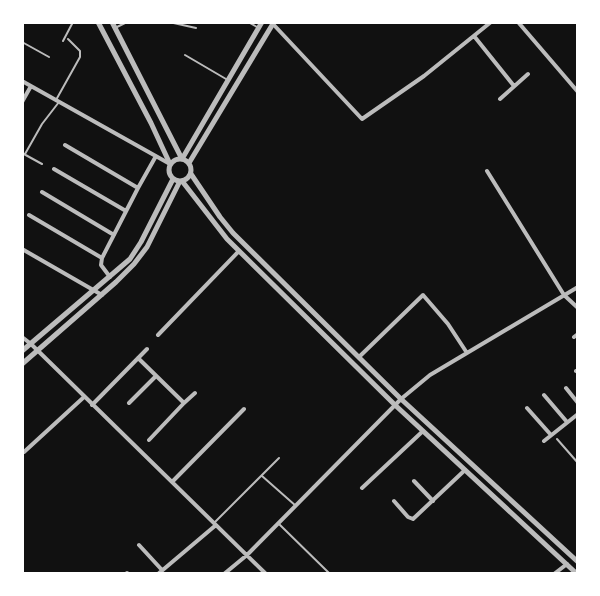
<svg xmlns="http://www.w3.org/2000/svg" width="600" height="596" viewBox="0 0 600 596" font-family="Quicksand,sans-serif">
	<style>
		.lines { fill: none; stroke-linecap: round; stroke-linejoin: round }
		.service { stroke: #bcbcbc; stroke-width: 2 }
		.minor { stroke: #bcbcbc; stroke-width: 4 }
		.tertiary { stroke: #bcbcbc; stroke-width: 5 }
	</style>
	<rect width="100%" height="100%" fill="#111"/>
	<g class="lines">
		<path class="service" d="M169 22 196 28
			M248 22 257 27
			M117 27 127 22
			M63 41 73 22
			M22 42 49 57
			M185 55 226 79
			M56 100 80 57V51L68 39
			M22 153 42 164
			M25 154 42 124 59 102
			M557 439 578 463
			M262 476 296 506
			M214 523 279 458
			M279 524 330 574"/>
		<path class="minor" d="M518 22 578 92
			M273 24 362 119 424 76 491 22
			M474 36 514 86
			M22 81 170 164
			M500 99 528 74
			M22 102 31 86
			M65 145 138 188
			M54 169 126 211
			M487 171 564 295 578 308
			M42 192 114 235
			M29 215 102 258 138 188 156 156
			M22 249 102 295
			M102 258 101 265 110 277
			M158 335 239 251
			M22 337 31 344 266 574
			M574 337 578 334
			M359 357 423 295 448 324 467 353
			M138 358 184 403 195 393
			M576 371 578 372
			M566 388 578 403
			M544 395 567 422
			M129 403 156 376
			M92 405 147 349
			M527 408 551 435
			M149 440 184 403
			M544 441 578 414
			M24 452 84 397
			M414 481 433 501
			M172 482 244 409
			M362 488 423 431
			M394 501 408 517 413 519 465 470
			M139 545 162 570
			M127 573 128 574
			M158 574 216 525
			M224 574 247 555 401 399 430 375 578 287
			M554 574 567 564"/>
		<path class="tertiary" d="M98 22 151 123 170 164
			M112 22 182 159
			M169 170a11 11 0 1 1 22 0a11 11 0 1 1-22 0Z
			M182 159 262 22
			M189 163 274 22
			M191 174 220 217 233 233 401 399 578 562
			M182 181 227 239 395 405 577 574
			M22 351 130 259 141 242 173 179
			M22 364 116 282 134 264 147 247 180 181"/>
	</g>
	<rect width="600" height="596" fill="none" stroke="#ffffff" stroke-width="48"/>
</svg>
